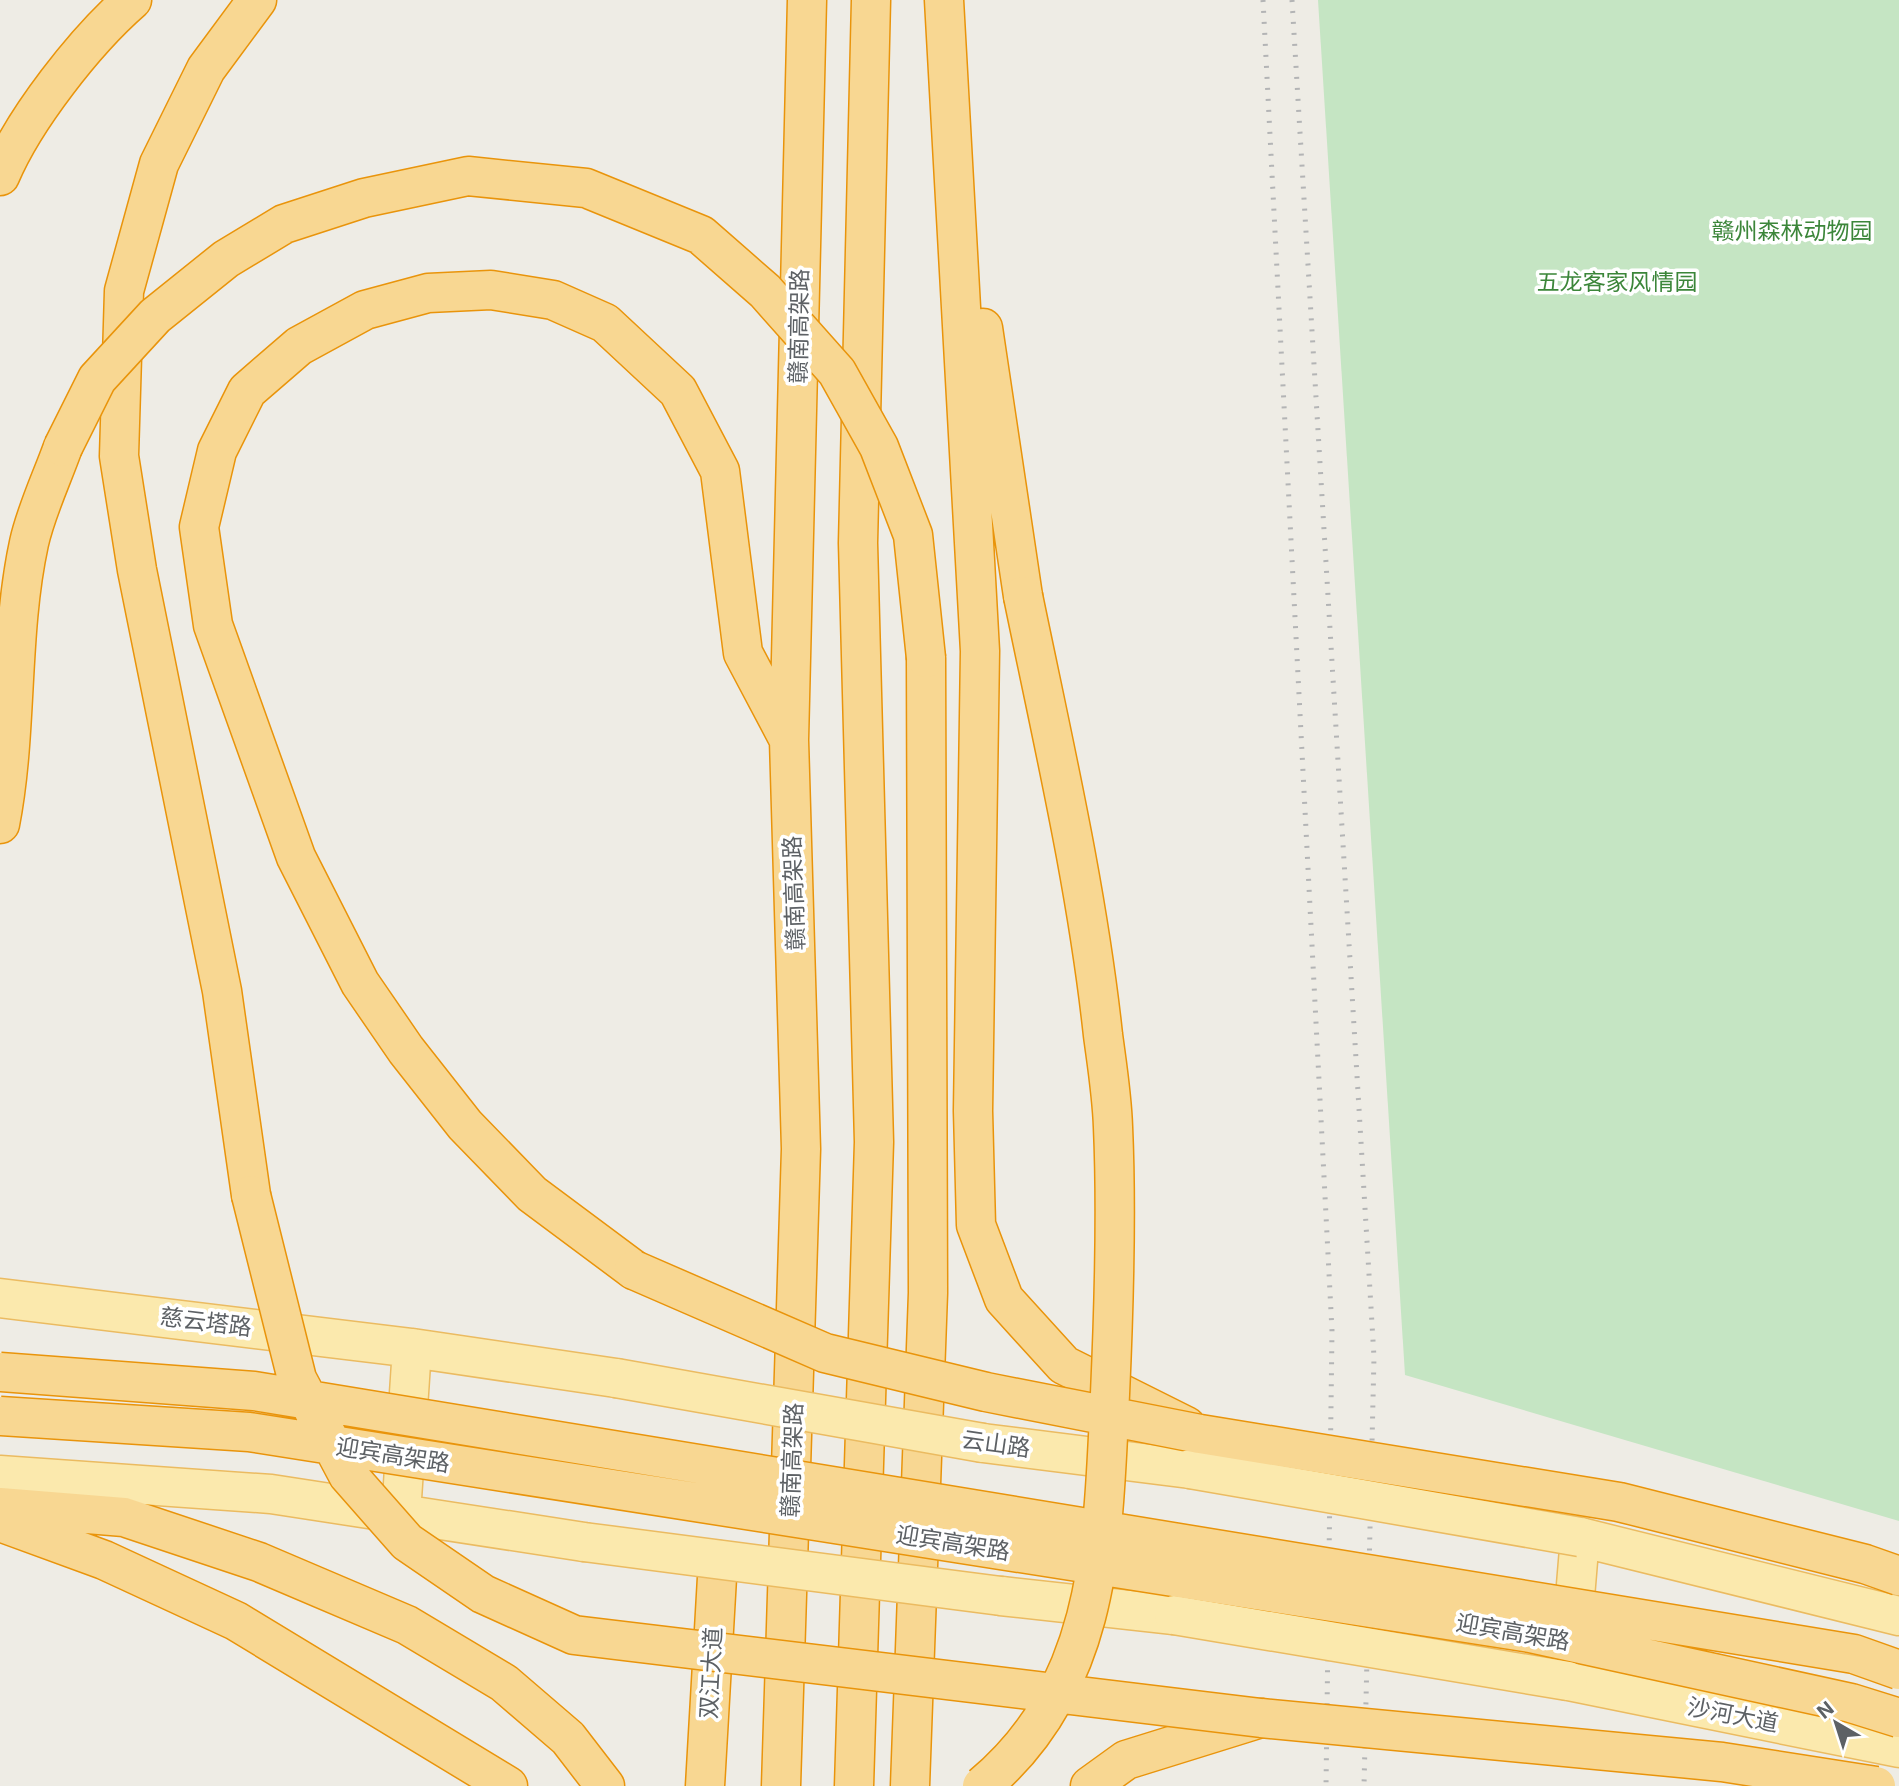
<svg xmlns="http://www.w3.org/2000/svg" width="1899" height="1786" viewBox="0 0 1899 1786" font-family="Inter,'Noto Sans SC',sans-serif">
	<style>
		.green { fill: #c5e5c3 }
		.lines { fill: none; stroke-linecap: round; stroke-linejoin: round }
		.major-casing { stroke: #ebbb61; stroke-width: 41 }
		.highway-casing { stroke: #e9940b; stroke-width: 41 }
		.major { stroke: #fbe9ad; stroke-width: 38 }
		.highway { stroke: #f8d792; stroke-width: 38 }
		.rail { stroke: #b3b4b5; stroke-width: 5; stroke-dasharray: 2 9; stroke-linecap: butt }
		.major-bridge-casing { stroke: #ebbb61; stroke-width: 41; stroke-linecap: butt }
		.highway-bridge-casing { stroke: #e9940b; stroke-width: 41; stroke-linecap: butt }
		.major-bridge { stroke: #fbe9ad; stroke-width: 38 }
		.highway-bridge { stroke: #f8d792; stroke-width: 38 }
		.labels { text-anchor: middle; dominant-baseline: central; stroke-width: 7; stroke-linejoin: round; paint-order: stroke }
		.park-label { font-size: 23px; fill: #3c863a; stroke: #fff }
		.street-label { font-size: 23px; fill: #5d6165; stroke: #fff }
	</style>
	<rect width="100%" height="100%" fill="#eeece5"/>
	<path class="green" d="M1318 0H1899V1521L1405 1375Z"/>
	<g class="lines">
		<g class="major-casing">
			<path id="major" d="M0 1298 412 1348 616 1378
				M983 1443 1190 1469
				M0 1475 271 1494 584 1542
				M401 1514 412 1348
				M1001 1596 1174 1615
				M1899 1616 1580 1537 1568 1681 1899 1748"/>
		</g>
		<g class="highway-casing">
			<path id="highway" d="M944 0 980 651 973 1111 976 1225 1004 1299 1064 1365 1186 1426
				M0 176C24 119 85 41 132 0
				M983 328 1023 596
				M0 824C18 732 9 635 29 543 36 511 52 478 63 447
				M251 1195 222 991 137 570 119 456 124 291 159 164 206 69 257 0
				M634 1270 532 1194 465 1125 406 1050 360 983 296 857 213 625 199 527 217 451 247 391 299 346 365 310 428 293 491 290 553 300 605 323 678 391 720 471 743 653 789 740
				M0 1507 124 1517 259 1562 407 1625 504 1683 568 1738 605 1786
				M0 1522 104 1560 236 1621 508 1786
				M705 1786 718 1560
				M781 1786 801 1149 789 740 807 0
				M854 1786 874 1142 858 543 871 0
				M910 1786 928 1293 926 658
				M1090 1786 1126 1760 1261 1718"/>
		</g>
		<use href="#major" class="major"/>
		<use href="#highway" class="highway"/>
		<path class="rail" d="M1263 0 1332 1331 1326 1786
			M1292 0 1374 1357 1364 1786"/>
		<g class="major-bridge-casing">
			<path id="major-bridge" d="M616 1378 983 1443
				M1190 1469 1580 1537
				M584 1542 1001 1596
				M1174 1615 1568 1681"/>
		</g>
		<g class="highway-bridge-casing">
			<path id="highway-bridge" d="M63 447 97 379 155 316 226 259 284 224 364 198 468 176 586 188 701 235 765 291 837 372 879 447 913 535 926 658
				M251 1195 297 1379 348 1475 407 1542 483 1594 574 1635 1261 1718 1722 1762 1876 1786
				M634 1270 825 1353 986 1392 1200 1434 1619 1502 1865 1564 1899 1576
				M0 1372 254 1391 1854 1654 1899 1670
				M0 1416 249 1432 1530 1633 1851 1703 1899 1718
				M982 1786C1103 1685 1103 1538 1110 1394 1114 1306 1117 1215 1113 1127 1112 1096 1107 1065 1103 1035 1087 887 1053 742 1023 596"/>
		</g>
		<use href="#major-bridge" class="major-bridge"/>
		<use href="#highway-bridge" class="highway-bridge"/>
	</g>
	<g class="labels">
		<g class="park-label">
			<text x="1792" y="231">赣州森林动物园</text>
			<text x="1617" y="282">五龙客家风情园</text>
		</g>
		<g class="street-label">
			<text transform="translate(799 326) rotate(-89)">赣南高架路</text>
			<text transform="translate(794 893) rotate(-92)">赣南高架路</text>
			<text transform="translate(206 1322) rotate(7)">慈云塔路</text>
			<text transform="translate(996 1444) rotate(8)">云山路</text>
			<text transform="translate(393 1455) rotate(9)">迎宾高架路</text>
			<text transform="translate(792 1460) rotate(-88)">赣南高架路</text>
			<text transform="translate(953 1543) rotate(9)">迎宾高架路</text>
			<text transform="translate(1513 1632) rotate(10)">迎宾高架路</text>
			<text transform="translate(711 1673) rotate(-87)">双江大道</text>
			<text transform="translate(1733 1715) rotate(11)">沙河大道</text>
		</g>
	</g>
	<g transform="translate(1836 1723) rotate(321)" stroke="#ffffff" stroke-width="5" paint-order="stroke">
	<path d="M0-5L12 26L0 18L-12 26Z" fill="#5d6165"/>
	<text y="-10" font-size="19" font-weight="bold" text-anchor="middle" fill="#5d6165">N</text>
	</g>
</svg>
